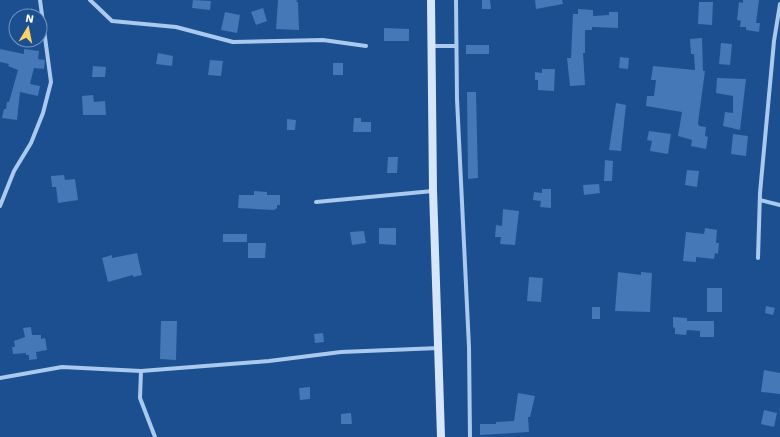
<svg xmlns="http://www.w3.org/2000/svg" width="780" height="437" font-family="'Work Sans',sans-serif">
<rect width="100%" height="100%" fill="#1b4f8f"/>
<g fill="#4478b7">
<polygon points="193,0 211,1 210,10 192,8"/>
<polygon points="278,0 297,0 296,2 298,2 299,30 276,29"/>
<polygon points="482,0 490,0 491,9 482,9"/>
<polygon points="535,0 562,0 563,4 536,9"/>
<polygon points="743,0 759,0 756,23 760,23 759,32 746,30 746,27 740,27 741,21 737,20 739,2 743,3"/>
<polygon points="699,2 713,2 712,25 698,24"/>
<polygon points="263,8 267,21 256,25 251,12"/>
<polygon points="578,9 593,10 593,16 609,15 609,12 618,12 618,28 592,27 592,30 585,30 585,53 583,53 585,85 570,86 567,58 571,58 573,14 578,14"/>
<polygon points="225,12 240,15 237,33 221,30"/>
<polygon points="384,28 409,29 409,41 384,41"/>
<polygon points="702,38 703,71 705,71 698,123 699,126 706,127 705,136 708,137 706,149 691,146 692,140 678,136 682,112 646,106 647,96 654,96 656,80 651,80 653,66 695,70 694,54 691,54 690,39"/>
<polygon points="721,43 732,44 730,65 719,64"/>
<rect x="466" y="45" width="23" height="9"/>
<polygon points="0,49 24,54 24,49 39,51 38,59 45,60 44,69 34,68 30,84 40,86 38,96 20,92 17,120 2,118 4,109 6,109 7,102 9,102 18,70 8,66 9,64 0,62"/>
<polygon points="158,53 173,56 172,66 156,64"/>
<polygon points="620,57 629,58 628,69 619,68"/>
<polygon points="210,60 223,61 221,76 208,75"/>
<rect x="333" y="63" width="10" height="12"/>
<polygon points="93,66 106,67 105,77 92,77"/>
<polygon points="542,69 555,69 554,91 538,90 538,80 535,80 535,72 542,73"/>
<polygon points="717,78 746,79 740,130 723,126 725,112 733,113 733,96 716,93"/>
<polygon points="467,92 476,92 478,178 468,179"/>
<polygon points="93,95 94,102 105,101 106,115 83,115 82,96"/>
<polygon points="616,103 626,105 621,151 609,150"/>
<polygon points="354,118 361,118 361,122 371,122 371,132 353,132"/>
<polygon points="287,119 296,120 295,130 287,130"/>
<polygon points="649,131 671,134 668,154 650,151 652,141 647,140"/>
<polygon points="733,134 748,136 746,156 731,154"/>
<polygon points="388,157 398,157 397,173 387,173"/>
<polygon points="605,160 613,161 612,181 604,181"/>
<polygon points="687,170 699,171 697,187 685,185"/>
<polygon points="64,175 65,180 75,179 78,200 58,203 56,187 52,187 51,176"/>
<polygon points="599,184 600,193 584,195 583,185"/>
<polygon points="542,189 551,189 551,208 540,207 541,201 533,200 534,192 542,193"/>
<polygon points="254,191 267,192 267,195 280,195 280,205 277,205 277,208 274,210 238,208 239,195 254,195"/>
<polygon points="503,209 519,211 515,245 500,244 501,237 495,237 496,225 502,226"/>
<polygon points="379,228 396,228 396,245 379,244"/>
<polygon points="705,228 717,230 716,243 719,243 718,254 715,253 714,259 696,257 696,262 683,261 686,232 704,234"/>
<polygon points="364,231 366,243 352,245 350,232"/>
<rect x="223" y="234" width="24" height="8"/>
<polygon points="248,243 266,243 265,258 248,258"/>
<polygon points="137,253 142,275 133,277 133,275 108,282 102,258 112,255 112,258"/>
<polygon points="618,272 641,275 641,272 652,273 650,312 615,311"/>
<polygon points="529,277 543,278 541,302 527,301"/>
<rect x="707" y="288" width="15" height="24"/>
<polygon points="766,306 775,308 773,315 765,313"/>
<rect x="592" y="307" width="8" height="12"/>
<polygon points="673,317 687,318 687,321 714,321 714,337 700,337 700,331 687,330 686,335 675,334 675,328 673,327"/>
<polygon points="161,321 177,321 176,360 160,359"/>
<polygon points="31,327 32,335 41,335 41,339 45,338 47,350 36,352 37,359 29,360 29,355 26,355 26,353 13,354 12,347 15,347 14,341 25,337 23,328"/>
<polygon points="323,333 324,342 315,343 314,334"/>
<polygon points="764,370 780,373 780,394 761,392"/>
<polygon points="310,387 310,399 300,400 299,388"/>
<polygon points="518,393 535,396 530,417 528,417 529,432 480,435 480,424 496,424 496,422 514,421"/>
<polygon points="764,410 777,413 774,427 761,424"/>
<polygon points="351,413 352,424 341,424 341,414"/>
</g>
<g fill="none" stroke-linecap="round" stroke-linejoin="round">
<g stroke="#a9c9ee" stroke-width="4">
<polyline points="90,0 112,21 176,27 233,42 323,40 366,46"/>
<polyline points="456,0 457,99 469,347 470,437"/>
<polyline points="432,46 456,46"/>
<polyline points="760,200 780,205"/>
<polyline points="316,202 433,191"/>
<polyline points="0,206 14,171 31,143 43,113 51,82 40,0"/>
<polyline points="758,258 760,193 774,41 780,4"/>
<polyline points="141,371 140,398 155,437"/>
<polyline points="0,378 62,367 141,371 269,361 341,352 439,348"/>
</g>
<polyline stroke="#d6e6fa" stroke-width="8" points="431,0 433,190 441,437"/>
</g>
<g transform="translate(28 28) rotate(10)"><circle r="19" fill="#1b4f8f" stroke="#7695bc"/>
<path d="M0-3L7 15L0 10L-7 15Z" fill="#ffd166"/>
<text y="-6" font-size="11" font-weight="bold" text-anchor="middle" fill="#ffffff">N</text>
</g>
</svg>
